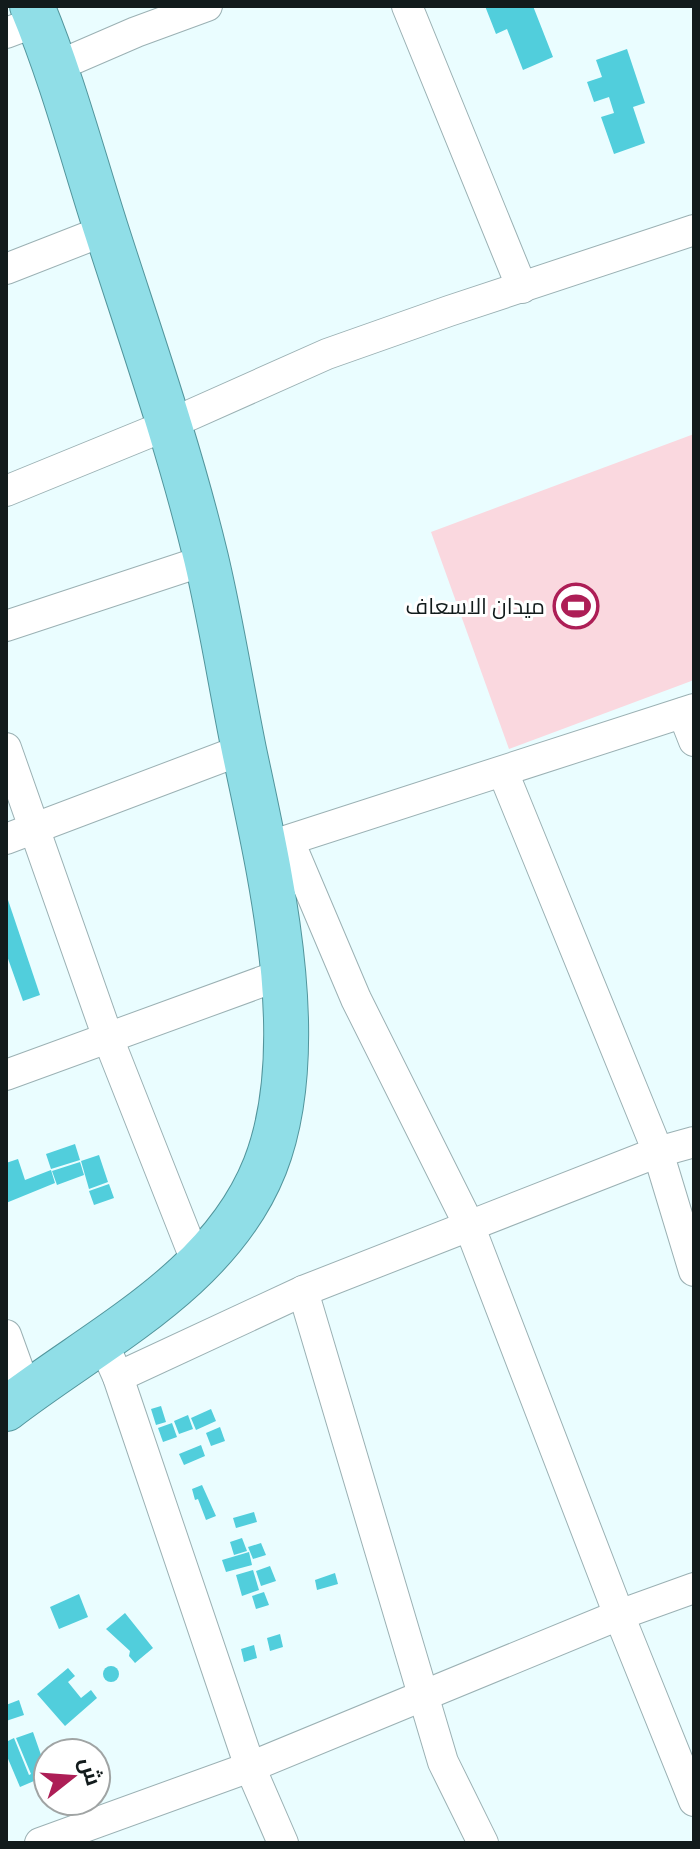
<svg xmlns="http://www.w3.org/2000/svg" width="700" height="1849" font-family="'Roboto Condensed',Cairo,sans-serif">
<rect width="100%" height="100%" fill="#eafdff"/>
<polygon fill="#fad8df" points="694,434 694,680 509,749 431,532"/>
<g fill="#51cedc">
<polygon points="485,6 533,6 553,57 523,70 507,29 496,34"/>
<polygon points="627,49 645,103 633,107 645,143 614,154 601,117 614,113 609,97 594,102 587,82 602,77 596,60"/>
<polygon points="7,897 40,995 23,1001 6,953"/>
<polygon points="75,1144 80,1160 51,1169 46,1154"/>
<polygon points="99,1155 108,1182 89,1189 81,1161"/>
<polygon points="18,1159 25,1180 51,1170 55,1183 6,1203 6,1163"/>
<polygon points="80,1162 84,1175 57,1185 52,1171"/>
<polygon points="109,1184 114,1198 94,1205 89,1191"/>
<polygon points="161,1406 166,1422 156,1425 151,1409"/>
<polygon points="211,1409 216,1421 196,1430 191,1418"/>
<polygon points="188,1415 193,1429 179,1434 174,1421"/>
<polygon points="172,1423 177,1437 163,1442 158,1428"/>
<polygon points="220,1427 225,1441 211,1446 206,1433"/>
<polygon points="201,1445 205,1456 184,1465 179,1454"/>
<polygon points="202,1485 216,1516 206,1520 198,1499 195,1500 192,1489"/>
<polygon points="254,1512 257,1522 236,1528 233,1518"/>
<polygon points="242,1538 247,1551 234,1555 230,1542"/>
<polygon points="261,1543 266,1555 253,1559 248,1547"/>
<polygon points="249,1552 252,1565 226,1572 222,1560"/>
<polygon points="270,1566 276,1581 261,1586 256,1571"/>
<polygon points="253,1570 259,1590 242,1596 236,1575"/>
<polygon points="335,1573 338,1584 317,1590 315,1580"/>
<polygon points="264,1592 269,1605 256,1609 252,1596"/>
<polygon points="79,1594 88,1617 59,1629 50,1607"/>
<polygon points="125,1613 153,1648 135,1663 129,1656 130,1651 106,1629"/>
<polygon points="280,1634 283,1647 270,1651 267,1638"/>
<polygon points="254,1645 257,1658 244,1662 241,1649"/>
<circle cx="111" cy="1674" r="8"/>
<polygon points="68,1668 75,1676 68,1682 81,1698 91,1690 97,1698 65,1726 37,1694"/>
<polygon points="19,1700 24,1715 6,1721 6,1705"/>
<polygon points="33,1732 48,1775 20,1787 6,1754 6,1742 14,1738 29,1775 31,1774 16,1738"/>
</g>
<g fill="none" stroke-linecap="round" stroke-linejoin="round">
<g stroke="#9bb1b4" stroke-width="32">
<g id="minor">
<polyline points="407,6 522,288"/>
<polyline points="6,33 38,21"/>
<polyline points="55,67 136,32 207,6"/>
<polyline points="6,269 106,230"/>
<polyline points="6,491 170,424 327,354 449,311 694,230"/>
<polyline points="6,626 206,560"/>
<polyline points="683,713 694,741"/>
<polyline points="6,748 108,1038 198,1266"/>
<polyline points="503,772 658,1152 694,1271"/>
<polyline points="6,839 244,749"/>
<polyline points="289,841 356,999 469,1225 619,1615 694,1801"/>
<polyline points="270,846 694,709"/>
<polyline points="6,1075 283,974"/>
<polyline points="303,1291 443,1762 483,1843"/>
<polyline points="6,1335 27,1393"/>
<polyline points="110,1359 118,1377 250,1767 283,1843"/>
<polyline points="118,1377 303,1291 658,1152 694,1142"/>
<polyline points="40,1843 250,1767 619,1615 694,1588"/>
</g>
</g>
<g stroke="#52959c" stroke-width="46">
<path id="trunk" d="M6,1409c92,-71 214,-129 259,-243 47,-120 5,-293 -21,-416 -13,-64 -23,-129 -38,-192 -27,-112 -65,-220 -100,-329 -24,-75 -44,-151 -74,-223"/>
</g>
<use href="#minor" stroke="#fff" stroke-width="30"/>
<use href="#trunk" stroke="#90dee7" stroke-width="44"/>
</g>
<defs>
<g id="stadium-ring" transform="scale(2.3)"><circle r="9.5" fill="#fff" stroke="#ad1e56" stroke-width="1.5"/><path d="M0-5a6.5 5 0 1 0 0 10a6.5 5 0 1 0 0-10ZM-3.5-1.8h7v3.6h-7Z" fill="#ad1e56"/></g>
</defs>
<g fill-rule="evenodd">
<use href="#stadium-ring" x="576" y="606"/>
</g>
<g text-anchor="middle" stroke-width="6" stroke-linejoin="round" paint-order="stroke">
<g font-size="22" fill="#121b1c" stroke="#fff" text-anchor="end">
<text x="545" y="614">ميدان الاسعاف</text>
</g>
</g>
<rect width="700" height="1849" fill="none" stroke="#121b1c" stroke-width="16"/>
<g transform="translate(72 1777) rotate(73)"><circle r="38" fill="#ffffff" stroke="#a0a4a4" stroke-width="2"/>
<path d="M0-6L14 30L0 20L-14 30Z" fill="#ad1e56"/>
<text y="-12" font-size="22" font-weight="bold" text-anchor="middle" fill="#121b1c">ش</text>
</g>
</svg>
